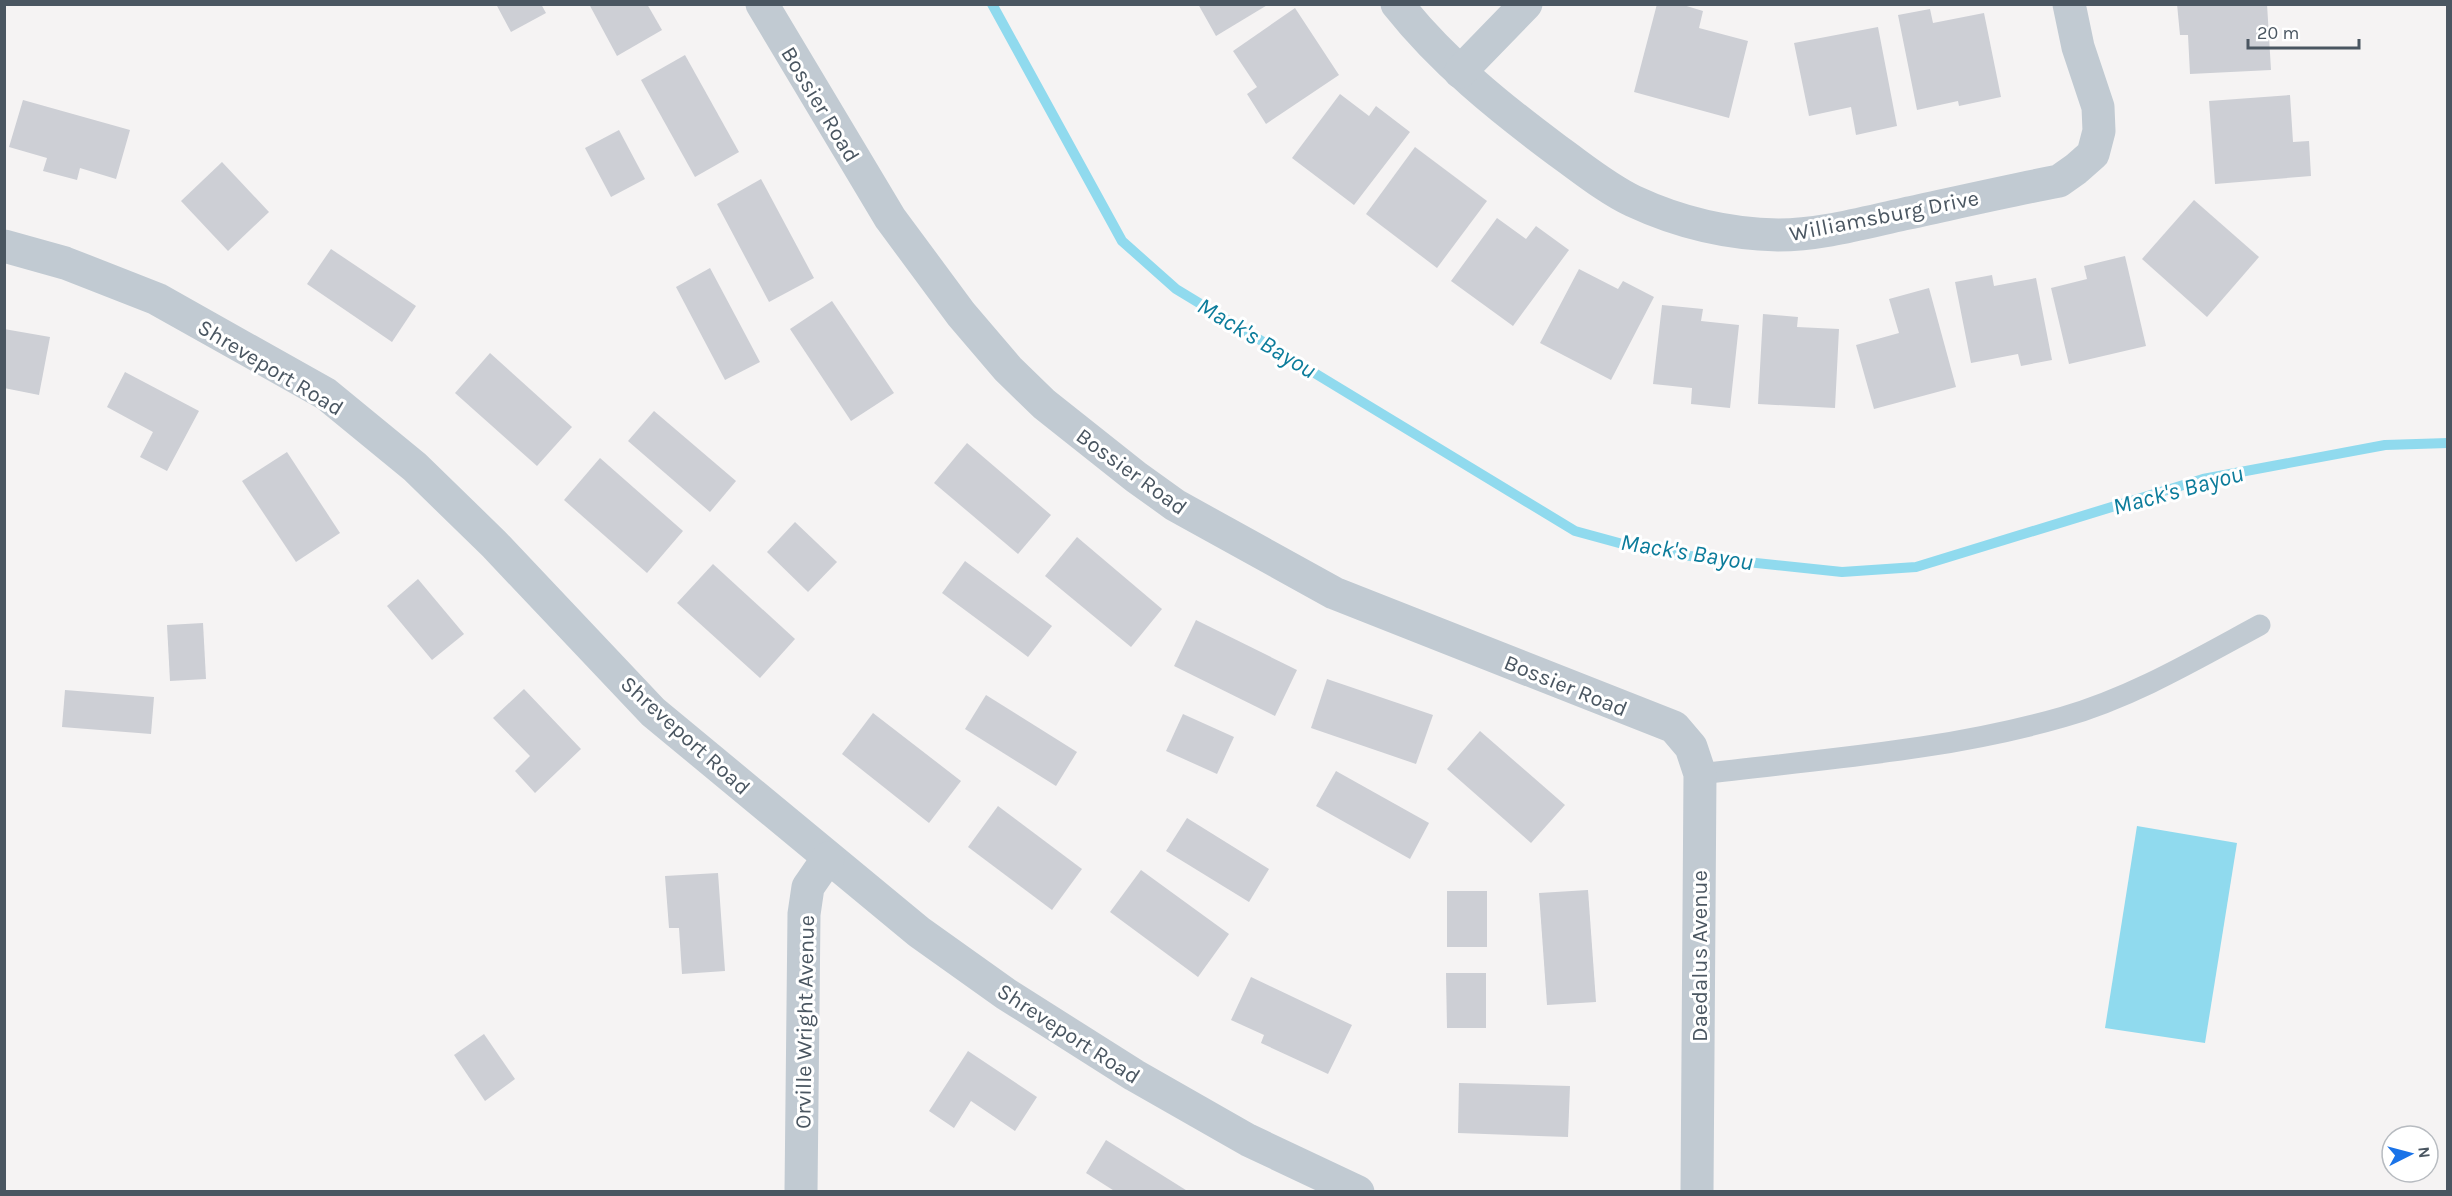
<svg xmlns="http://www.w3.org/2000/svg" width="2452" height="1196" font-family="Karla,sans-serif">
<rect width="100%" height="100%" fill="#f5f3f3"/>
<polygon fill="#90daee" points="2137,826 2237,843 2205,1043 2105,1028"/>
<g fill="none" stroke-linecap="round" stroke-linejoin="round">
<polyline stroke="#90daee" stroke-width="10" points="992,4 1122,241 1176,289 1575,531 1652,552 1842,572 1916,567 2203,479 2385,445 2448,443"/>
</g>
<g fill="#cdcfd5">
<polygon points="496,4 541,4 546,13 511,32"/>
<polygon points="589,4 647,4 662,30 617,56"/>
<polygon points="1198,4 1269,4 1216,36"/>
<polygon points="1657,4 1680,4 1703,11 1699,28 1748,41 1729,118 1634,92"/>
<polygon points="2177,4 2267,4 2271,70 2190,74 2188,35 2180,35"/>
<polygon points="1295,8 1339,75 1266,124 1247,94 1257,87 1233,51"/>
<polygon points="1930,9 1933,23 1984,13 2001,97 1959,106 1958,101 1917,110 1898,15"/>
<polygon points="1878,27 1897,126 1856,135 1851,107 1809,116 1794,43"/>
<polygon points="685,55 739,152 695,177 641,80"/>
<polygon points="1340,94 1369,116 1376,106 1410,132 1354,205 1292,158"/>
<polygon points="2290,95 2293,142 2309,141 2311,176 2215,184 2209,101"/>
<polygon points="23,100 130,130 116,179 80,168 77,180 43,171 47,158 9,147"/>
<polygon points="619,130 645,179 611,197 585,148"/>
<polygon points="1415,147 1487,201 1437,268 1366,214"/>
<polygon points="222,162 269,212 228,251 181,201"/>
<polygon points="761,179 814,278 769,302 717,204"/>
<polygon points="2194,200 2259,257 2207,317 2142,259"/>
<polygon points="1497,218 1526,239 1536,226 1569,250 1513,326 1451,281"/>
<polygon points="331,249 416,306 392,342 307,284"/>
<polygon points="2125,256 2146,346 2069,364 2051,288 2087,279 2084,266"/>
<polygon points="710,268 760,362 725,380 676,287"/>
<polygon points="1579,269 1618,289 1623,281 1654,297 1611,380 1540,343"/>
<polygon points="1992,275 1994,286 2036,278 2052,360 2021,366 2018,354 1971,363 1955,282"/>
<polygon points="1929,288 1956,387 1874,409 1856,345 1899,333 1889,299"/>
<polygon points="832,301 894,393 851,421 790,329"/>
<polygon points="1662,305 1703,309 1701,321 1739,325 1730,408 1691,404 1692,388 1653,384"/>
<polygon points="1763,314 1798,317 1797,327 1839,329 1835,408 1758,404"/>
<polygon points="4,329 50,337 39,395 4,388"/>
<polygon points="490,353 572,427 537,466 455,393"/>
<polygon points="125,372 199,411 167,471 140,457 153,432 107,407"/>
<polygon points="654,411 736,481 710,512 628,441"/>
<polygon points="967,443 1051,515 1018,554 934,483"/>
<polygon points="287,452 340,533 296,562 242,481"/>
<polygon points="600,458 683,531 647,573 564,500"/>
<polygon points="795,522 837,562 808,592 767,552"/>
<polygon points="1077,537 1162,609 1131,647 1045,576"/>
<polygon points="965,561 1052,626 1028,657 942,593"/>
<polygon points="713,564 795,639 760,678 677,603"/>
<polygon points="418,579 464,634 432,660 387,606"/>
<polygon points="1196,620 1297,670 1275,716 1174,666"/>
<polygon points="203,623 206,679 170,681 167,625"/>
<polygon points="1327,679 1433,715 1416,764 1311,728"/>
<polygon points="524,689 581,749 535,793 515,771 530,756 493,718"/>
<polygon points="65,690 154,697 151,734 62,727"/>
<polygon points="986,695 1077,752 1056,786 965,729"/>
<polygon points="873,713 961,781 929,823 842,754"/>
<polygon points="1183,714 1234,737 1217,774 1166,751"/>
<polygon points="1480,731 1565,805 1531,843 1447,769"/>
<polygon points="1336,771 1429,823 1410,859 1316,806"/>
<polygon points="998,806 1082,869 1052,910 968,847"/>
<polygon points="1187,818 1269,869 1249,902 1166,851"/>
<polygon points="1141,870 1229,934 1198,977 1110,912"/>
<polygon points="718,873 725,971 682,974 679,928 669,928 665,876"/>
<polygon points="1588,890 1596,1002 1547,1005 1539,893"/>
<rect x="1447" y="891" width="40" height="56"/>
<polygon points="1446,973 1486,973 1486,1028 1447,1028"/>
<polygon points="1251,977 1352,1025 1328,1074 1261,1043 1264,1035 1231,1020"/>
<polygon points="484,1034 515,1079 485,1101 454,1055"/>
<polygon points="968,1051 1037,1097 1015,1131 971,1101 954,1128 929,1111"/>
<polygon points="1459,1083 1570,1086 1568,1137 1458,1133"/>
<polygon points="1106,1140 1189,1192 1116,1192 1086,1173"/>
</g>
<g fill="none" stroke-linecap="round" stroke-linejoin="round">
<path stroke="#c1cad2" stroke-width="21" d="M1700,774c121,-15 245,-23 363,-57 70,-20 134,-58 197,-92"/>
<g stroke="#c1cad2" stroke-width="33">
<polyline points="762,4 890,218 961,314 1008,369 1044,404 1136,477 1175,505 1334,593 1674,727 1691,747 1700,774 1697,1192"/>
<path d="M1397,4c46,58 102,103 161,147 24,17 48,37 75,50 45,21 96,33 145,34 42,0 85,-12 126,-21 51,-11 103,-23 155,-33l17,-12 17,-15 6,-23 -1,-24 -20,-60 -9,-43"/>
<polyline points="1460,72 1526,4"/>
<polyline points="4,246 65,263 157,299 326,394 415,467 494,544 653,712 919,932 1006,994 1134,1075 1248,1140 1358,1192"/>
<polyline points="801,1192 804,914 808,887 828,858"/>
</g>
</g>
<g text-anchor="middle" stroke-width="6" stroke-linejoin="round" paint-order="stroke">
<g font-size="22" fill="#4a5661" stroke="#fff">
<text transform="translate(821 104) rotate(59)" y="8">Bossier Road</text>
<text transform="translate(1884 215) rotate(-11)" y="8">Williamsburg Drive</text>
<text transform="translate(271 367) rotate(31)" y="8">Shreveport Road</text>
<text transform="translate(1132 471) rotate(36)" y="8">Bossier Road</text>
<text transform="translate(1566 685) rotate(22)" y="8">Bossier Road</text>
<text transform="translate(686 735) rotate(42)" y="8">Shreveport Road</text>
<text transform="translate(1699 956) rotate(-90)" y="8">Daedalus Avenue</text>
<text transform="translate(804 1022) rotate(-89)" y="8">Orville Wright Avenue</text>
<text transform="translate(1069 1033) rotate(33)" y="8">Shreveport Road</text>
</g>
<g font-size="24" font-style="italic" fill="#0c7c9b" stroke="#fff">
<text transform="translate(1257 338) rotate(31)" y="8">Mack's Bayou</text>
<text transform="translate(2178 490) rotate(-15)" y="8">Mack's Bayou</text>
<text transform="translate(1687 552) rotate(9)" y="8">Mack's Bayou</text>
</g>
</g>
<rect width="2452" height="1196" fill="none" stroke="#4a5661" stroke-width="12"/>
<g transform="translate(2410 1154) rotate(84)"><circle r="28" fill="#ffffff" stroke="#b7bbc0" stroke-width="1.5"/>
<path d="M0-4.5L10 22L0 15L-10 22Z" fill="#1a73e8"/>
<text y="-9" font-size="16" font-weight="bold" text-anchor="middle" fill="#4a5661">N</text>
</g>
<path d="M2248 39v9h111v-9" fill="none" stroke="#4a5661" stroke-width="3"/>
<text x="2257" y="39" font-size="18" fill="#4a5661" stroke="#ffffff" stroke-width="4.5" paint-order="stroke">20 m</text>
</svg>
